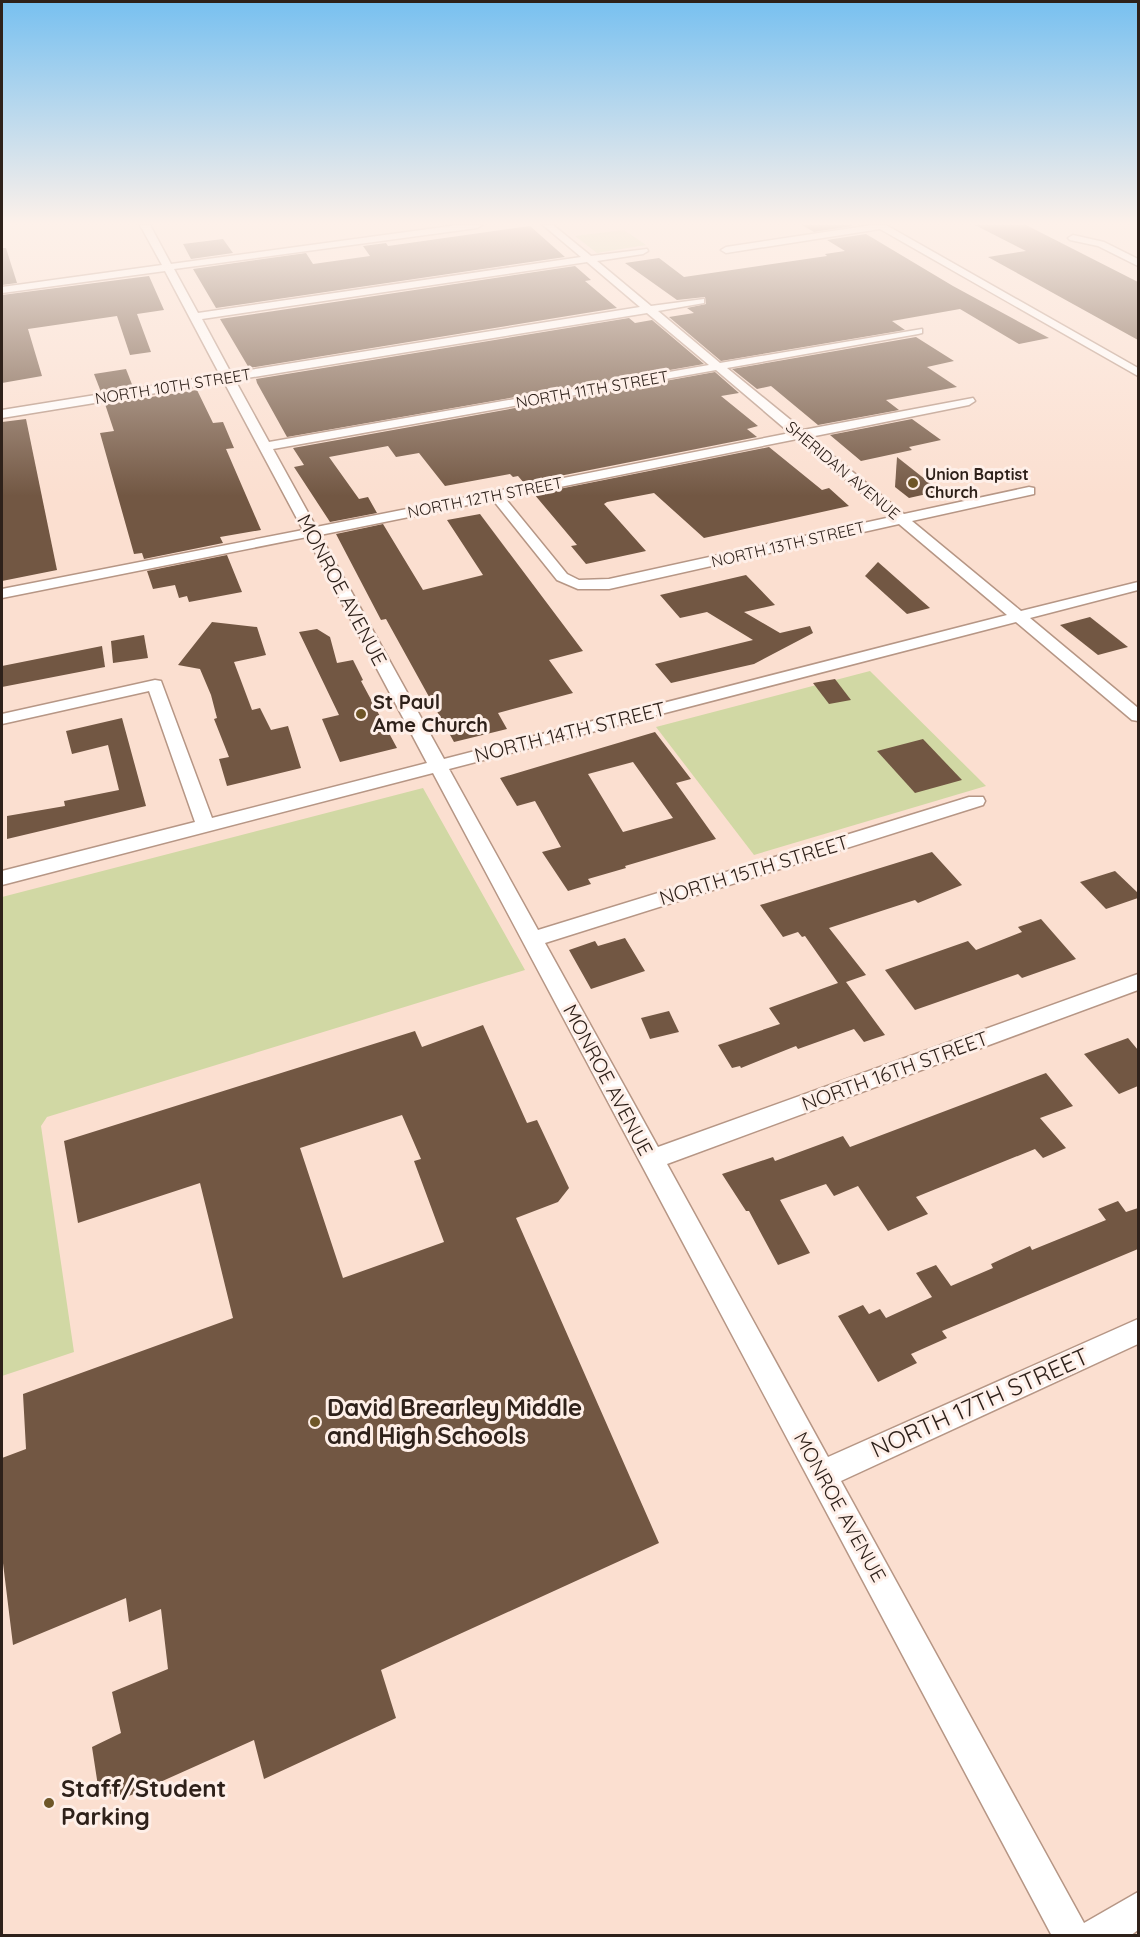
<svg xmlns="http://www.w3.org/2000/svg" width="1140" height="1937" font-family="Quicksand,sans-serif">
<rect width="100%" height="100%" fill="#fbdfd0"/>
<g fill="#d1d8a4">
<polygon points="624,230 646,245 597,253 575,236"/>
<polygon points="870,671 986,786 754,855 656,727"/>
<polygon points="423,788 525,970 47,1117 41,1126 74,1352 2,1376 2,897"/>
</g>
<g fill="#725743" fill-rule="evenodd">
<polygon points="802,225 851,225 852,226 814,232"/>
<polygon points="975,225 1026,225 1138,282 1138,340 988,257 1026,251"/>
<polygon points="530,226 565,257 216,308 193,269 306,253 313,264 370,256 363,246 386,243 388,246"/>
<polygon points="866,234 953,286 1049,338 1019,344 960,309 892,321 905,330 721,361 669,317 694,313 687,308 706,304 705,297 677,300 625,263 659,258 684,277 827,256 825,254 845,251 827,240"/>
<polygon points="223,239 233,253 191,259 183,244"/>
<polygon points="2,248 6,248 17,283 2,285"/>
<polygon points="575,266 591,280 585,281 617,308 249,368 220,319"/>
<polygon points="149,276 164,310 137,314 151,352 130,355 117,316 28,329 42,376 2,383 2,295"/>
<polygon points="629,318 635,323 652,320 704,364 287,437 257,383 256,379"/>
<polygon points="916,337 954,361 927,367 957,387 886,400 899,410 818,425 771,386 757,389 732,369"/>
<polygon points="126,369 133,387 101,392 94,374"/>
<polygon points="715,372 739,393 721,396 758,426 747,429 757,437 524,483 518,476 513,477 510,474 445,486 419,453 396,457 388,446 329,457 359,499 368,497 377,513 330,522 294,467 304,465 293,448"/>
<polygon points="197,390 213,423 223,422 234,448 226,449 261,530 220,537 223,543 144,559 142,553 134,554 100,433 114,431 105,404"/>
<polygon points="26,419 57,570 2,581 2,422"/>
<polygon points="912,419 941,440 909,447 912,450 861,461 830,435"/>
<polygon points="769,447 822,490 829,488 849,506 704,538 654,493 607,502 604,504 646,551 586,564 571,546 577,545 534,494"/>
<polygon points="897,457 940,491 909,498 895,487"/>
<polygon points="480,514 583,651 549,660 573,693 498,713 507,729 454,742 386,619 381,620 336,534 383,524 423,590 483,575 447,520"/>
<polygon points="227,555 242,592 189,602 187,596 179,598 175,585 153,589 147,571"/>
<polygon points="878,562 930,608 907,614 865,576"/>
<polygon points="746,575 775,605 744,612 780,633 810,626 813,633 754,664 671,683 655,664 753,640 707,612 680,618 660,595"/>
<polygon points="1090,617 1128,647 1098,655 1060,625"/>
<polygon points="212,622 257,627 266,655 234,662 252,710 260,708 271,730 288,726 301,768 227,786 219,759 229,757 214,719 217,718 211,695 200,669 178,665"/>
<polygon points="317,629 330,637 337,663 353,660 363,680 361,681 397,748 340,762 322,719 339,715 299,632"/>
<polygon points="144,635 148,658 113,663 111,641"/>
<polygon points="102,646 105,667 2,687 2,666"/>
<polygon points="835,679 851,700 829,704 813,683"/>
<polygon points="122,718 146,806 7,839 7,816 65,806 64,801 119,790 108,745 72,754 66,731"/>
<path d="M655,732l36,47 -15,4 40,56 -91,27 1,2 -38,11 3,5 -23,7 -26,-39 19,-5 -26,-46 -18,5 -17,-28zM633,762l40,56 -50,14 -35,-58z"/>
<polygon points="923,739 962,780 915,793 877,751"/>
<polygon points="932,852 962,885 918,903 915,900 829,928 866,975 846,982 885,1035 864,1042 854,1029 798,1049 796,1046 741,1068 740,1066 732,1068 718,1045 780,1024 769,1008 838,983 805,936 802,937 798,932 783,937 760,905"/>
<polygon points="1115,871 1138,893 1138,898 1106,909 1080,882"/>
<polygon points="1041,919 1076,959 1022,978 1018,974 915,1010 885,970 968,941 976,950 1022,932 1018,927"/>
<polygon points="625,938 645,971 591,989 569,950 595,941 598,946"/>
<polygon points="669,1011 679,1032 650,1039 641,1018"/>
<path d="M483,1025l44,98 10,-3 32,68 -11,14 -42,16 143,325 -278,127 15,48 -132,61 -10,-39 -125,56 -19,-2 -12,-8 -6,-39 29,-14 -9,-41 56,-23 -7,-60 -32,13 -3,-24 -113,47 -11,-90v-97l24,-9 -3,-55 210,-76 -33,-135 -122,40 -14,-82 351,-110 7,16zM402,1115l19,44 -7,2 30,81 -101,36 -43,-130z"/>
<polygon points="1128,1038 1138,1050 1138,1086 1119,1094 1084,1054"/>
<polygon points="1046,1073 1073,1106 1040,1118 1066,1148 1043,1158 1035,1149 916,1197 928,1214 888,1231 858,1186 834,1196 826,1184 780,1200 810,1253 778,1265 749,1211 746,1211 722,1174 773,1157 775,1161 843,1136 850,1147"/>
<polygon points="1118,1201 1126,1212 1138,1208 1138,1249 942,1331 947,1338 911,1354 917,1363 878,1382 838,1316 863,1305 869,1314 880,1309 886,1318 932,1297 916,1273 936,1265 951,1286 993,1268 991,1264 1030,1246 1032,1250 1106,1220 1098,1209"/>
</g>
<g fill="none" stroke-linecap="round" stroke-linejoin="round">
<g stroke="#b69685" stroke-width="3">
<g id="street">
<path d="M140,225h10l21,39 287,-39h24l-5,3 -303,41 24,44 383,-56 -38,-32h10l38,31 56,-7 1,2 -5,3 -46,7 54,45 53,-7v4l-46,8 62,52 202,-34v4l-4,1 -191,34 76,62 170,-32 2,3 -6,4 -159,32 94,77 125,-27 5,1v6l-122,27 109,90 117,-29v8l-108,28 108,90v13l-6,-1 -116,-98 -567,147 89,161 431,-133h14l2,4 -2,4 -438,138 113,204 480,-173v16l-471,174 161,293 310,-138v25l-297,137 243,442 54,-31v38l-8,6h-78l-619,-1163 -431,112v-14l193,-49 -46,-131 -147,33v-10l153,-34 6,1 51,137 215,-55 -120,-226 -305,61v-9l301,-59 -79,-148 -222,36v-8l218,-35 -55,-104 -163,22v-6l160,-22zM587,262l53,45 -409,66 -29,-54zM647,313l62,52 -440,77 -34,-62zM716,370l74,63 -474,94 -43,-78zM797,439l94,78 -282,62 -30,1 -12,-6 -62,-76zM493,500l64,80 21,9h31l290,-65 108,91 -563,144 -124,-224z"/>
<polygon points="872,225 886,225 1138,368 1138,376 880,229 726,253 721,250 726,247"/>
<polygon points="1073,235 1104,242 1138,259 1138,266 1098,246 1070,240 1068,238"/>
</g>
</g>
<use href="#street" fill="#fff" fill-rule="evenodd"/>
</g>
<linearGradient id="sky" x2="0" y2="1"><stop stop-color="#77c0f0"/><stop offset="0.45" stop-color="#fdf1ea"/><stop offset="1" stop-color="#fdf1ea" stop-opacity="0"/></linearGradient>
<rect width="1140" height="496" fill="url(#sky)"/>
<g fill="#6e5627" stroke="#feefe8" stroke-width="2">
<circle cx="913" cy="483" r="6"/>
<circle cx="361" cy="714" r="6"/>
<circle cx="315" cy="1422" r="6"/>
<circle cx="49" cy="1803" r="6"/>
</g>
<g text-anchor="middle" stroke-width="6" stroke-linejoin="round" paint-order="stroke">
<g font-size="16" fill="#2e211a" stroke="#feefe8">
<text transform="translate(173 386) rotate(-9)" y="6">NORTH 10TH STREET</text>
<text transform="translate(592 389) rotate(-10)" y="6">NORTH 11TH STREET</text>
<text transform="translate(843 470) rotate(40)" y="6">SHERIDAN AVENUE</text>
<text transform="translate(485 497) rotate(-11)" y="6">NORTH 12TH STREET</text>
<text transform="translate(788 544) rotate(-13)" y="6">NORTH 13TH STREET</text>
</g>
<g font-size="16" font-weight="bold" fill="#2e211a" stroke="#feefe8" text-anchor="start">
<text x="925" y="480">Union Baptist<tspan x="925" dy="18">Church</tspan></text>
</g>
<g font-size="20" fill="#2e211a" stroke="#feefe8">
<text transform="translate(342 590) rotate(62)" y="7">MONROE AVENUE</text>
<text transform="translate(570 732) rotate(-14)" y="7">NORTH 14TH STREET</text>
<text transform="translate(754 870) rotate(-17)" y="7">NORTH 15TH STREET</text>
<text transform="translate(895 1071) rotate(-20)" y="7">NORTH 16TH STREET</text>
<text transform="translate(608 1080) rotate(62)" y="7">MONROE AVENUE</text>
<text transform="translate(840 1507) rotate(61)" y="7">MONROE AVENUE</text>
</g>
<g font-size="20" font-weight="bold" fill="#2e211a" stroke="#feefe8" text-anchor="start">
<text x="373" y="709">St Paul<tspan x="373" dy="23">Ame Church</tspan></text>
</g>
<g font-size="24" fill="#2e211a" stroke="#feefe8">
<text transform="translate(980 1403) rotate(-24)" y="8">NORTH 17TH STREET</text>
</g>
<g font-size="24" font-weight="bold" fill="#2e211a" stroke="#feefe8" text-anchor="start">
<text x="327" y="1416">David Brearley Middle<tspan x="327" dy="28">and High Schools</tspan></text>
<text x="61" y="1797">Staff/Student<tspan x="61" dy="28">Parking</tspan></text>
</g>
</g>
<rect width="1140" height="1937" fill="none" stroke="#2e211a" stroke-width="6"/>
</svg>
